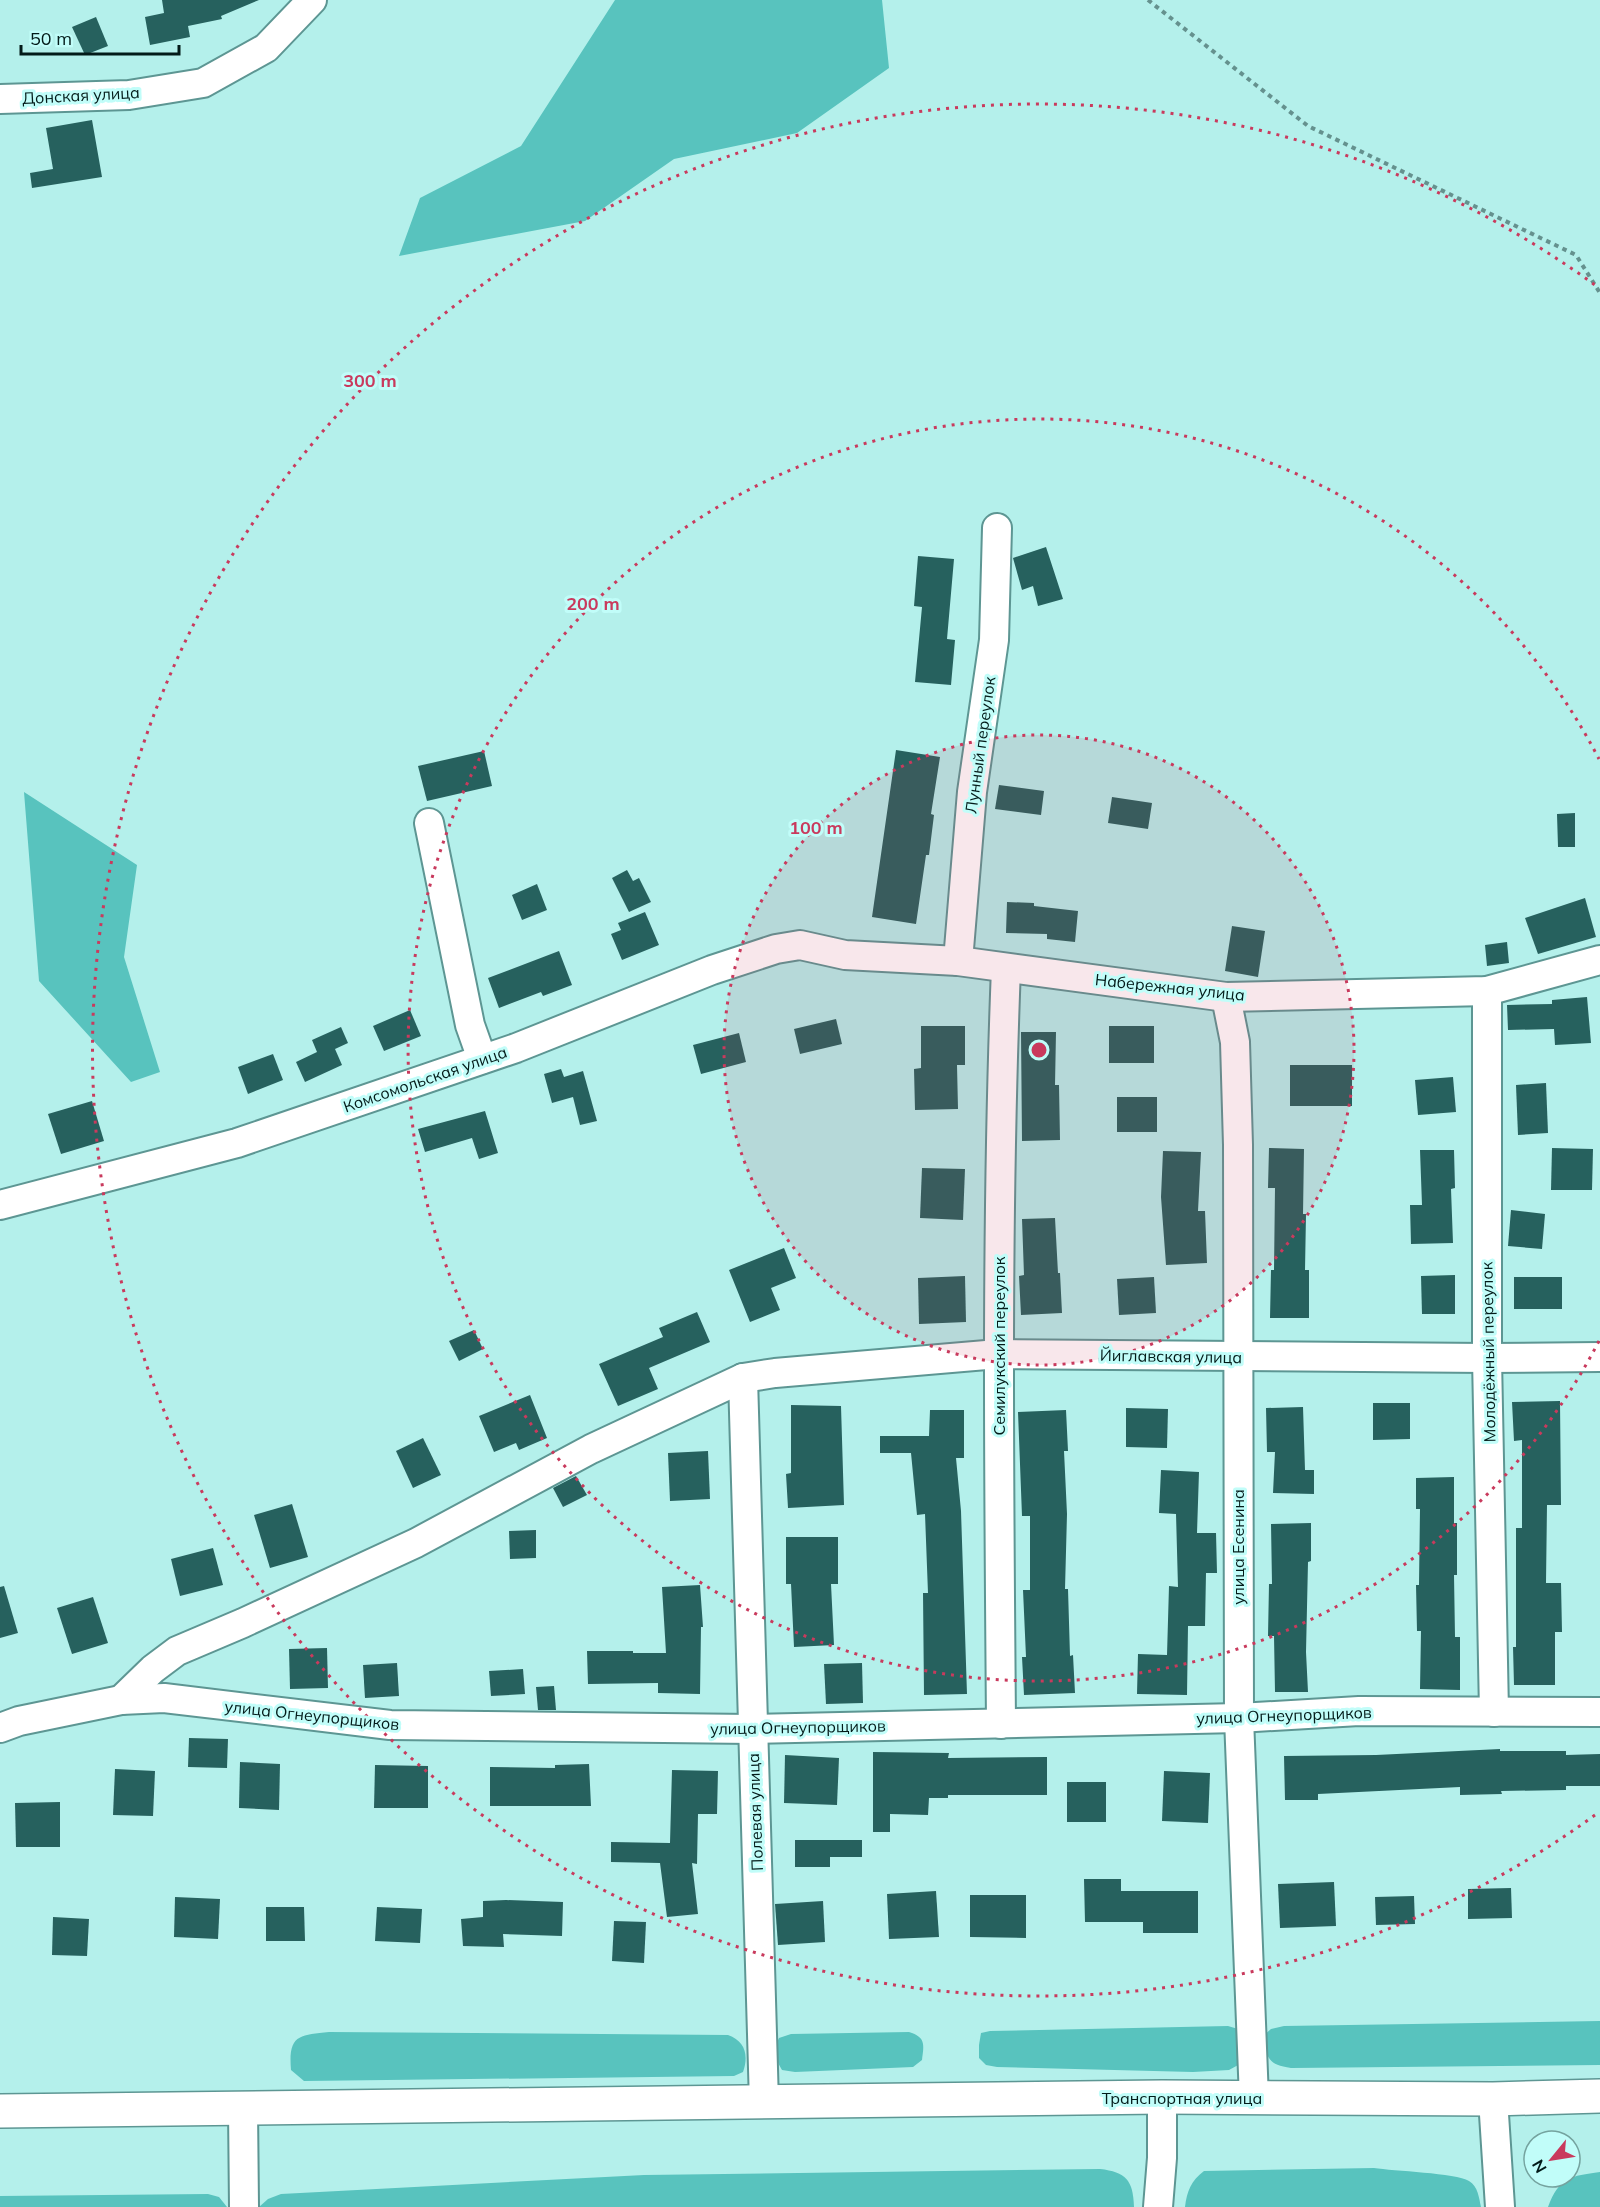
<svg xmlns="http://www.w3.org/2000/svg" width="1600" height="2207" font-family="Mulish,sans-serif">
<rect width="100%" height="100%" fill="#b4f0eb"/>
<g fill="#58c3be">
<polygon points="615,0 882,0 889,68 797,133 674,159 585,221 399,256 420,198 521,146"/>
<polygon points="24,792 137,865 124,957 160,1072 131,1082 39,981"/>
<path d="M1600,2021v44l-309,3c-24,-4 -24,-10 -28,-32l8,-7 13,-3z"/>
<polygon points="1228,2026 1238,2029 1240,2064 1229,2070 1193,2072 997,2067 986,2065 979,2058 979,2045 981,2033 990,2031"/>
<path d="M329,2032l399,3c17,6 21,20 15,37l-9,4 -430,5 -13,-11c-3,-35 8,-35 38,-38z"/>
<path d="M909,2032c17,5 15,13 13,28l-9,7 -118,5 -13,-2c-7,-12 -9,-20 -3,-32l12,-4z"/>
<path d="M1374,2168c19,3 82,5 95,13 9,5 10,17 12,26h-296c2,-16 6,-26 19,-36z"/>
<path d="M1100,2169c26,3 33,11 34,38h-875l9,-8 13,-5 363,-19z"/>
<path d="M1600,2172v35h-52c11,-30 23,-31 52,-35z"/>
<polygon points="208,2194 219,2197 227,2207 0,2207 0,2196"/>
</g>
<g fill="#26615e">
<polygon points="162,0 259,0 221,16 222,19 188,26 190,37 150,45 145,17 164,13"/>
<polygon points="96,17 108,46 85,55 72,27"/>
<polygon points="92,120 102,177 32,188 30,173 53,169 46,128"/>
<polygon points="1046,547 1063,599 1038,606 1033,586 1022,590 1013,558"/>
<polygon points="918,556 954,559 947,639 955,640 951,685 915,682 922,607 914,606"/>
<polygon points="896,750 940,757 931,814 934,815 929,855 926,855 916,924 872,917"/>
<polygon points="484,751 492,786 427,801 418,766"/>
<polygon points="999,785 1044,791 1041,815 995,809"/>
<polygon points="1112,797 1152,803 1148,829 1108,823"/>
<polygon points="1575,813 1575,847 1558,847 1557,814"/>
<polygon points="627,870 633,881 639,878 651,902 629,912 612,878"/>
<polygon points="537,884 547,910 522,920 512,895"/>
<polygon points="1585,898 1596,937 1538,954 1525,918"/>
<polygon points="1007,902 1034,903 1034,906 1078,911 1075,942 1047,939 1047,934 1006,933"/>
<polygon points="645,912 659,945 622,960 611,934 621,930 618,923"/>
<polygon points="1232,926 1265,931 1258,977 1225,971"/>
<polygon points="1507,942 1509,963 1487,966 1485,945"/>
<polygon points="559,951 572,985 543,996 541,992 499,1008 488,978"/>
<polygon points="1587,997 1591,1043 1555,1045 1554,1029 1508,1030 1507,1005 1552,1004 1552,1000"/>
<polygon points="410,1010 421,1036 384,1051 373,1026"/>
<polygon points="836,1019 842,1044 800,1054 794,1029"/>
<polygon points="921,1026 965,1026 965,1065 957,1065 958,1109 915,1110 914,1069 921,1068"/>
<rect x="1109" y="1026" width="45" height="37"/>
<polygon points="341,1027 348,1043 335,1049 342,1065 305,1082 296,1062 317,1052 312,1040"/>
<polygon points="1021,1032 1056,1032 1055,1085 1059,1085 1060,1140 1022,1141"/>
<polygon points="739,1033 746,1062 701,1074 693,1045"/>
<polygon points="273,1054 283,1080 248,1094 238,1067"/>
<rect x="1290" y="1065" width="62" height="41"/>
<polygon points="561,1069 564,1077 583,1071 597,1121 580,1125 573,1097 552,1103 544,1074"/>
<polygon points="1453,1077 1456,1112 1418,1115 1415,1080"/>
<polygon points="1546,1083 1548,1133 1518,1135 1516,1085"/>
<rect x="1117" y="1097" width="40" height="35"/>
<polygon points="92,1101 104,1141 61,1154 48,1114"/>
<polygon points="485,1111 498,1153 479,1159 472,1138 425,1152 418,1129"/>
<polygon points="1269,1148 1304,1149 1303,1214 1306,1214 1305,1270 1309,1270 1309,1318 1270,1318 1271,1270 1274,1270 1275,1188 1268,1188"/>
<polygon points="1552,1148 1593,1149 1592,1190 1551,1190"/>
<polygon points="1420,1150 1454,1150 1455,1188 1451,1189 1453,1243 1411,1244 1410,1205 1422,1205"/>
<polygon points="1163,1151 1201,1152 1198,1211 1205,1211 1207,1263 1166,1265 1161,1197"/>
<polygon points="922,1168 965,1169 963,1220 920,1218"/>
<polygon points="1511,1210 1545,1214 1542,1249 1508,1246"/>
<polygon points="1055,1218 1058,1273 1060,1273 1062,1313 1021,1315 1019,1276 1024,1275 1022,1219"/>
<polygon points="784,1248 796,1278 771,1288 780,1310 750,1322 729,1270"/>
<polygon points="1455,1275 1455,1314 1422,1314 1421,1276"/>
<polygon points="965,1276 966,1322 919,1324 918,1278"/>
<polygon points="1154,1277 1156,1313 1119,1315 1117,1279"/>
<rect x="1514" y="1277" width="48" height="32"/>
<polygon points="697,1312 710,1342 649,1368 658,1389 618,1406 599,1364 663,1337 659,1328"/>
<polygon points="474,1330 483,1349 459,1361 449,1341"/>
<polygon points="530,1395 547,1438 519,1450 516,1443 494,1452 479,1416"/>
<polygon points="1560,1401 1561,1505 1547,1505 1546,1583 1561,1583 1562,1632 1555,1632 1555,1685 1514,1685 1513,1647 1516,1647 1516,1528 1522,1528 1522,1440 1514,1441 1512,1402"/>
<polygon points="1373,1403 1410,1403 1410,1439 1373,1440"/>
<polygon points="791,1405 841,1406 844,1505 788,1508 786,1474 791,1473"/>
<polygon points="1303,1407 1305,1470 1314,1470 1314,1494 1273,1493 1275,1452 1267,1452 1266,1408"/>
<polygon points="1126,1408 1168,1409 1167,1448 1126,1447"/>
<polygon points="930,1410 964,1410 964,1458 956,1458 961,1511 967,1694 924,1695 923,1593 928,1593 925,1514 917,1515 911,1453 880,1453 880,1436 929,1436"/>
<polygon points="1066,1410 1068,1451 1064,1451 1067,1514 1065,1589 1068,1589 1070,1656 1073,1655 1075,1693 1024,1695 1022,1657 1026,1657 1023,1590 1030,1590 1030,1516 1022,1516 1018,1412"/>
<polygon points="423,1438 441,1475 413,1488 396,1451"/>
<polygon points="708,1451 710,1499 670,1501 668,1453"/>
<polygon points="1161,1470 1199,1472 1197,1533 1216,1533 1217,1573 1206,1573 1205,1626 1188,1626 1187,1695 1137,1694 1138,1654 1167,1655 1169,1586 1178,1587 1176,1514 1159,1513"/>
<polygon points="576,1476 587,1495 563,1507 553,1488"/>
<polygon points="1454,1477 1454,1523 1457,1523 1457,1575 1454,1575 1455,1637 1460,1637 1460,1690 1420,1689 1421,1631 1417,1631 1416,1585 1419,1585 1420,1509 1416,1509 1416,1478"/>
<polygon points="292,1504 308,1557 270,1568 254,1515"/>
<polygon points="1311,1523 1311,1561 1308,1562 1306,1652 1308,1692 1275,1692 1274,1636 1268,1636 1269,1584 1272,1584 1271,1524"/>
<polygon points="536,1530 536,1558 510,1559 509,1531"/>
<polygon points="786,1537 838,1537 838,1584 831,1584 834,1645 794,1647 791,1584 786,1584"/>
<polygon points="213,1548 223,1585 180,1596 171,1559"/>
<polygon points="700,1585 703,1627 701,1627 700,1694 658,1693 658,1683 588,1684 587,1651 633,1651 633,1653 666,1653 662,1587"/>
<polygon points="4,1586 18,1633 0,1638 0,1587"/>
<polygon points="93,1597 108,1643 72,1654 57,1608"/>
<polygon points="327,1648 328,1688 290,1689 289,1649"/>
<polygon points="397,1663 399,1696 365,1698 363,1665"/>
<polygon points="862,1663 863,1703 826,1704 824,1664"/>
<polygon points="523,1669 525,1694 491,1696 489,1671"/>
<polygon points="554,1686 556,1710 538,1710 536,1687"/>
<polygon points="189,1738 228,1739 227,1768 188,1767"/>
<polygon points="1500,1749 1500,1751 1566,1751 1566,1755 1600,1754 1600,1786 1566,1786 1566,1790 1501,1791 1502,1794 1460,1795 1460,1787 1318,1794 1318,1800 1285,1800 1284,1756 1376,1755"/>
<polygon points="873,1752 949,1753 948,1758 1047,1757 1047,1795 948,1795 948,1798 929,1798 928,1815 890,1814 890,1832 873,1832"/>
<polygon points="785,1755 839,1758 837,1805 784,1803"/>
<polygon points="240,1762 280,1764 279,1810 239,1808"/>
<polygon points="589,1764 591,1806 490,1806 490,1767 555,1768 555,1765"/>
<polygon points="375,1765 428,1766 428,1808 374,1808"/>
<polygon points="115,1769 155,1771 153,1816 113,1815"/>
<polygon points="672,1770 718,1771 717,1814 698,1814 697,1864 692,1863 698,1914 667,1917 660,1863 611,1862 611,1842 670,1843"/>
<polygon points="1164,1771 1210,1773 1208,1823 1162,1821"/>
<rect x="1067" y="1782" width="39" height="40"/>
<polygon points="60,1802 60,1847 16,1847 15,1803"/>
<polygon points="795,1840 862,1840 862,1857 830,1857 830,1867 795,1867"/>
<polygon points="1084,1879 1121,1879 1121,1891 1198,1891 1198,1933 1143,1933 1143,1922 1085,1922"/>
<polygon points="1334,1882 1336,1926 1280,1928 1278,1884"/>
<polygon points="1511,1888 1512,1918 1468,1919 1468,1889"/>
<polygon points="936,1891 939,1937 889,1939 887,1894"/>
<polygon points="970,1895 1026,1895 1026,1938 970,1937"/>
<polygon points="1414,1896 1415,1924 1376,1925 1375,1897"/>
<polygon points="175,1897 220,1899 218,1939 174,1937"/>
<polygon points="506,1900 563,1902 562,1936 503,1934 504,1947 463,1946 461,1919 483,1917 483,1901"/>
<polygon points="823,1901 825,1942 778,1945 775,1904"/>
<polygon points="266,1907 304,1907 305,1941 266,1941"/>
<polygon points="377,1907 422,1909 420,1943 375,1941"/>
<polygon points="53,1917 89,1919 87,1956 52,1955"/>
<polygon points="614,1921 646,1922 644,1963 612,1961"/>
</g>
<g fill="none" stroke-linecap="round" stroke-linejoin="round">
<g stroke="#5d9693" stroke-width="32">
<g id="minor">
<polyline points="0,99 129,95 203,83 266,48 312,0"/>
<polyline points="429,823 470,1025 482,1059"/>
<polyline points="958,961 972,792 994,640 997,528"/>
<polyline points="1487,991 1487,1358 1494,1712"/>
<polyline points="1226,997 1235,1042 1238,1145 1239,1718 1254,2099"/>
<polyline points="0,1205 237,1143 516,1048 712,970 776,949 800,945 845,955 958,961 1226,997 1487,991 1600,960"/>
<polyline points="743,1378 764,2103"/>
<polyline points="121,1700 153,1669 177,1651 243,1623 416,1543 591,1449 743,1378 775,1373 998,1354 1487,1358 1600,1357"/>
<path d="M1001,1724c-2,-252 -5,-504 5,-756"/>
<polyline points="0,1728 19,1721 121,1700 164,1698 390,1725 752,1729 1239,1718 1359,1711 1600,1712"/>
<polyline points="1493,2099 1500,2207"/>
<polyline points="243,2108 244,2207"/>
<polyline points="1158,2207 1162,2158 1162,2097"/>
</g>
</g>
<g stroke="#5d9693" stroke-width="36">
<polyline id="major" points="0,2111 1162,2097 1493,2099 1600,2096"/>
</g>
<polyline stroke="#65918e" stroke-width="4" stroke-dasharray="4.5 4.5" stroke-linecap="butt" points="1148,0 1308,126 1576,255 1600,293"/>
<use href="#minor" stroke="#fff" stroke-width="28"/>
<use href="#major" stroke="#fff" stroke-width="33"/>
</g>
<circle cx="1039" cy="1050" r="315" fill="#c93a5d" fill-opacity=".12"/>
<g fill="none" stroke="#c93a5d" stroke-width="3" stroke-dasharray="3 6">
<circle cx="1039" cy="1050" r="315"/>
<path d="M1599 1341A631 631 0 1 1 1599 759"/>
<path d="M1595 1815A946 946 0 1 1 1595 285"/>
</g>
<g text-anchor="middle" stroke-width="6" stroke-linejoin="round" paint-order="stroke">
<g font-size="16" fill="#031b19" stroke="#c1fdf9">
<text transform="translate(81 95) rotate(-3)" y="6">Донская улица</text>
<text transform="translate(980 745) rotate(-82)" y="6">Лунный переулок</text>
<text transform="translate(1170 987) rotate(6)" y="6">Набережная улица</text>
<text transform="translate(425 1079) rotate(-19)" y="6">Комсомольская улица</text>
<text transform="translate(999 1346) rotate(-90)" y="6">Семилукский переулок</text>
<text transform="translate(1488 1352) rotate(-91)" y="6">Молодёжный переулок</text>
<text transform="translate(1171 1356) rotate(1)" y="6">Йиглавская улица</text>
<text transform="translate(1238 1547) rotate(-90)" y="6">улица Есенина</text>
<text transform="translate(312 1715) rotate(6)" y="6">улица Огнеупорщиков</text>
<text transform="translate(1284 1715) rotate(-2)" y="6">улица Огнеупорщиков</text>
<text transform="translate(798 1727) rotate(-1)" y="6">улица Огнеупорщиков</text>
<text transform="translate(755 1812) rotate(-92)" y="6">Полевая улица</text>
<text x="1182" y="2104">Транспортная улица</text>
</g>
</g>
<circle cx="1039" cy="1050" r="9" fill="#c93a5d" stroke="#c1fdf9" stroke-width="3"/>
<g font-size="18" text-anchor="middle" font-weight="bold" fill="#c93a5d" stroke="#c1fdf9" stroke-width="6" stroke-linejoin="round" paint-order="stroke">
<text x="370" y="387">300 m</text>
<text x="593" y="610">200 m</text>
<text x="816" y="834">100 m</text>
</g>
<g transform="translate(1552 2159) rotate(240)"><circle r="28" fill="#c1fdf9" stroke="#75a39f" stroke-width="1.5"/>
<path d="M0-4.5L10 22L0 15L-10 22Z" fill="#c93a5d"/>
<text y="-9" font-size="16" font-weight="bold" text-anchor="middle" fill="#031b19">N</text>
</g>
<path d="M21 45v9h158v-9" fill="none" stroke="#031b19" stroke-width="3"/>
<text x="30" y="45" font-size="18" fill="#031b19" stroke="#c1fdf9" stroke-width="4.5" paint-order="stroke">50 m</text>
</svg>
